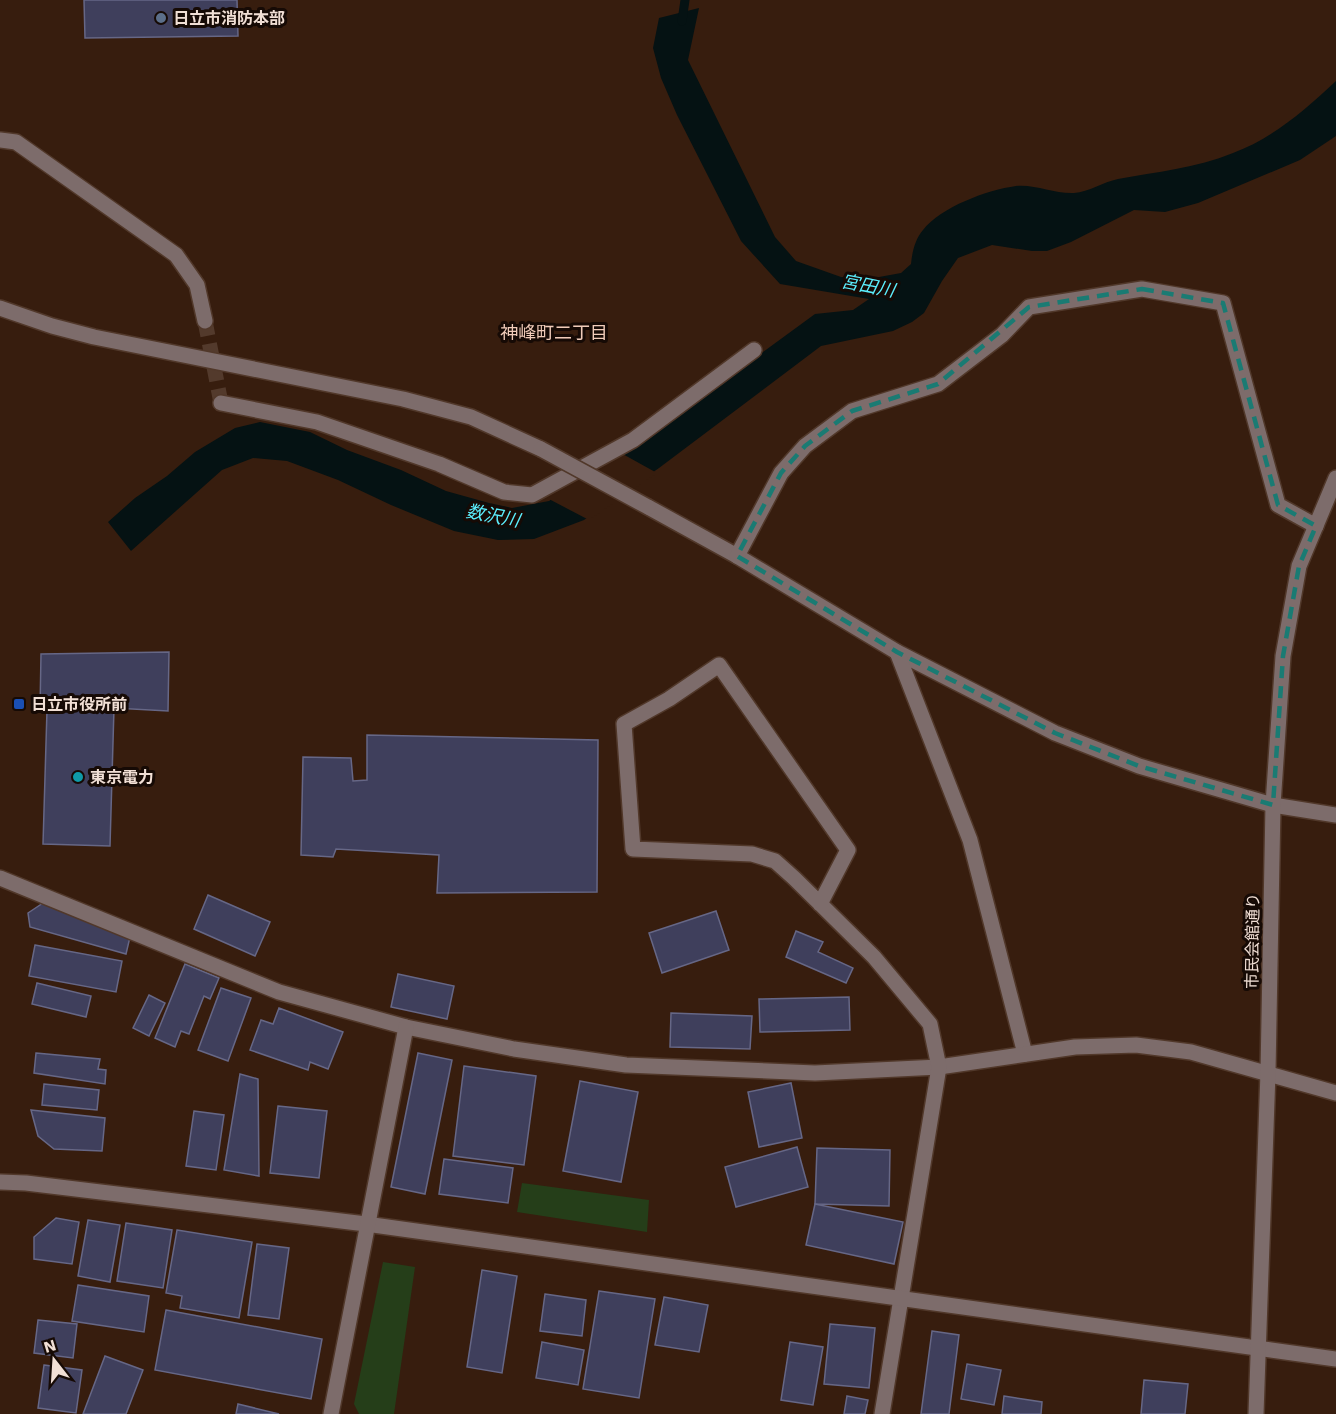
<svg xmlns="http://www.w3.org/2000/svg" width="1336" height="1414" font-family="'Work Sans','Noto Sans JP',sans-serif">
<rect width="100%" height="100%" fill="#371d0e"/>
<g fill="#253e19">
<polygon points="522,1183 649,1200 647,1232 517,1212"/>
<polygon points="383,1262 415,1267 394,1414 359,1414 354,1404"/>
</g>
<path fill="#051213" d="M699,8l-11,52 87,177 21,24 45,16 27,2 33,-6 10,-9c1,-11 4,-25 12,-34 18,-23 64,-40 93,-44 19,-2 39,8 58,7 15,-1 29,-11 44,-14 38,-7 78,-11 115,-26 40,-15 72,-43 103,-72v55l-36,24 -102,43 -33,9 -31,-2 -63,32 -24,9h-15l-40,-6 -34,13 -16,23 -18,32 -12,9 -19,9 -72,15 -162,122 -75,52 -50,19 -36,1 -44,-9 -63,-26 -53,-25 -51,-19 -34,-3 -31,12 -91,81 -23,-29 27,-24 32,-22 28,-24 40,-24 25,-6 50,10 37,18 54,20 45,21 43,12 23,5 37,-7 89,-58 177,-129 38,-4 16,-11 -89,-15 -39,-43 -64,-126 -16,-37 -8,-30 6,-30z"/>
<polygon fill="#371d0e" points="619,452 657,473 589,520 547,498"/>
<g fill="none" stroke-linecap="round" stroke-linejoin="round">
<polyline stroke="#051213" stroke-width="9" points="682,21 685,0"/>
</g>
<g fill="#3f3f5c" stroke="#666786" stroke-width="1.5">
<polygon points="84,0 237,0 238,36 85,38"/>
<polygon points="169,652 168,711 114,708 110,846 43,844 47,710 40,710 41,654"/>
<polygon points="367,735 598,740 597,892 437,893 439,855 336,849 333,857 301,855 303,757 351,758 353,781 367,780"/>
<polygon points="208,895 270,922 255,956 194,929"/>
<polygon points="43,903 130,937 126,954 30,927 28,913"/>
<polygon points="716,911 729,950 662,973 649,933"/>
<polygon points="796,931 823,942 818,952 853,968 846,983 786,957"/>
<polygon points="35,945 122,961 116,992 29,976"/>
<polygon points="185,964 219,978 210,999 204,996 189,1034 181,1031 175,1047 155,1038"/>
<polygon points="398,974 454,986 447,1019 391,1007"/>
<polygon points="37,983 91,996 86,1017 32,1004"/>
<polygon points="221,988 251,998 228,1061 198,1050"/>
<polygon points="149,995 165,1003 149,1036 133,1028"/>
<polygon points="849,997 850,1030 760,1032 759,999"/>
<polygon points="279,1008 343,1032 328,1069 310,1062 308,1070 250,1050 261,1020 273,1024"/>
<polygon points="671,1013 752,1016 750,1049 670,1047"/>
<polygon points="36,1053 100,1059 98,1069 106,1070 105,1084 34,1073"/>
<polygon points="418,1053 452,1060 425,1194 391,1187"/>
<polygon points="464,1066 536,1076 524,1165 453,1156"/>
<polygon points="240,1074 258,1079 259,1176 224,1170"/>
<polygon points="580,1081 638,1092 621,1182 563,1171"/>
<polygon points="791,1083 802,1138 759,1147 748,1092"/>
<polygon points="44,1084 99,1090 97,1110 42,1105"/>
<polygon points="278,1106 327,1111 319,1178 270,1173"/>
<polygon points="31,1110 105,1118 102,1151 54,1149 38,1136"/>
<polygon points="194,1111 224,1115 216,1170 186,1166"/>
<polygon points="797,1147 808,1187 736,1207 725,1167"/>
<polygon points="817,1148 890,1150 889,1206 815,1204"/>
<polygon points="444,1159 513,1168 508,1203 439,1194"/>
<polygon points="815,1204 903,1222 894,1264 806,1245"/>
<polygon points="56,1218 79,1222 72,1264 34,1259 34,1237"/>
<polygon points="88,1220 120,1225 110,1282 78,1276"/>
<polygon points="126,1223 172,1230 163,1288 117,1281"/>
<polygon points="177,1230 252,1242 239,1318 180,1308 182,1296 166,1293"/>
<polygon points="257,1244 289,1248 279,1319 248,1315"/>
<polygon points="482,1270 517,1276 502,1373 467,1367"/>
<polygon points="78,1285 149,1296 144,1332 72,1321"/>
<polygon points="599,1291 655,1299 639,1398 583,1389"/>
<polygon points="545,1294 586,1300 582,1336 540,1331"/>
<polygon points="664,1297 708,1305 699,1352 655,1345"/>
<polygon points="166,1310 322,1339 311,1399 155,1370"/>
<polygon points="38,1320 77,1324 73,1358 34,1353"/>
<polygon points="830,1324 875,1328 869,1388 824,1384"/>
<polygon points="932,1331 959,1335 949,1414 921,1414"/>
<polygon points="542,1342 584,1350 578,1385 536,1378"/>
<polygon points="790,1342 823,1347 813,1405 781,1400"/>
<polygon points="105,1356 143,1370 126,1414 83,1414"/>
<polygon points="967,1364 1001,1370 994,1405 961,1399"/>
<polygon points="44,1365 82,1370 76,1413 38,1408"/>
<polygon points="1144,1380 1188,1384 1185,1414 1141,1414"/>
<polygon points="847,1396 868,1400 865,1414 844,1414"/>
<polygon points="1004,1396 1042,1402 1041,1414 1002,1414"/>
<polygon points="238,1404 279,1414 236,1414"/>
</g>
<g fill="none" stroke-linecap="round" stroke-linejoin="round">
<polyline stroke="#533a2c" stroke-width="15" stroke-dasharray="15 8" stroke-linecap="butt" points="205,321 221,403"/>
<g stroke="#51382a" stroke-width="18">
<g id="minor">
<polyline points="0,140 16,142 176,255 197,285 205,321"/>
<polyline points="0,308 52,326 94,337 403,399 471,417 541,449"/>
<polyline points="221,403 317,422 439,464 504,492 532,495 633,440 754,350"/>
<polyline points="648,507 737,556 897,652 1055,733 1139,766 1273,805 1336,815"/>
<polyline points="737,556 781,473 805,446 852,411 938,384 1002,335 1029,307 1142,289 1223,303 1278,505 1316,526"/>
<polyline points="897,652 970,840 1025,1054"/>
<polyline points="0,878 279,992 406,1027 514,1049 626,1065 815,1073 939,1067 1075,1047 1136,1045 1191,1052 1336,1093"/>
<polyline points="820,904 848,850 719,665 669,699 624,724 633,849 752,854 775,861 794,878 874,957 930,1024 939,1067 882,1414"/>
<polyline points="0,1182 26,1183 366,1224 1336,1359"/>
<polyline points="331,1414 406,1027"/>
<polyline points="1256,1414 1268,1072 1273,805 1283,656 1299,566 1336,478"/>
</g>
</g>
<use href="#minor" stroke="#7d6c6b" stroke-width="15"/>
<g stroke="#51382a" stroke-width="18" stroke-linecap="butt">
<polyline id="minor-bridge" points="541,449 648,507"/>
</g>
<use href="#minor-bridge" stroke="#7d6c6b" stroke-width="15"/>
</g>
<path fill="none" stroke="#1a7b73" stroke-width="4.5" stroke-dasharray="12 8" stroke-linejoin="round" d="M1142,289l81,14 55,202 38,21 -17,40 -16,90 -10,149 -134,-39 -84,-33 -158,-81 -160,-96 44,-83 24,-27 47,-35 86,-27 91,-77z"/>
<circle fill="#5c6f8a" stroke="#160a05" stroke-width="2" cx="161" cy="18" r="6"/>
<rect fill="#1a4fb4" stroke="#160a05" stroke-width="2" x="13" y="698" width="12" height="12" rx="3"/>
<circle fill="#0f9aa8" stroke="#160a05" stroke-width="2" cx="78" cy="777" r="6"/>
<g text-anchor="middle" stroke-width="6" stroke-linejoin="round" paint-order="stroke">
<g font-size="16" font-weight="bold" fill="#f1dfd5" stroke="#160a05" text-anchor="start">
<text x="173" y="24">日立市消防本部</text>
<text x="31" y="710">日立市役所前</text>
<text x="90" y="783">東京電力</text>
</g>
<g font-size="16" fill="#f1dfd5" stroke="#160a05">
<text transform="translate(1252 941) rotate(-89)" y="6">市民会館通り</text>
</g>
<g font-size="18" font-style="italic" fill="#5beefd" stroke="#160a05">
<text transform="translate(868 286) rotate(11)" y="6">宮田川</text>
<text transform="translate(493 516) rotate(11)" y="6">数沢川</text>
</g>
<g font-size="18" fill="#f0cbb9" stroke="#160a05">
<text x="554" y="339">神峰町二丁目</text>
</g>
</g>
<g transform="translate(54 1360) rotate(343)" stroke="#160a05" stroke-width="4.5" paint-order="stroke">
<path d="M0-4.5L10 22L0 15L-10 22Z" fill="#f1dfd5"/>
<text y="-9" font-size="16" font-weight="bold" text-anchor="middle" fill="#f1dfd5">N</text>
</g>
</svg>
